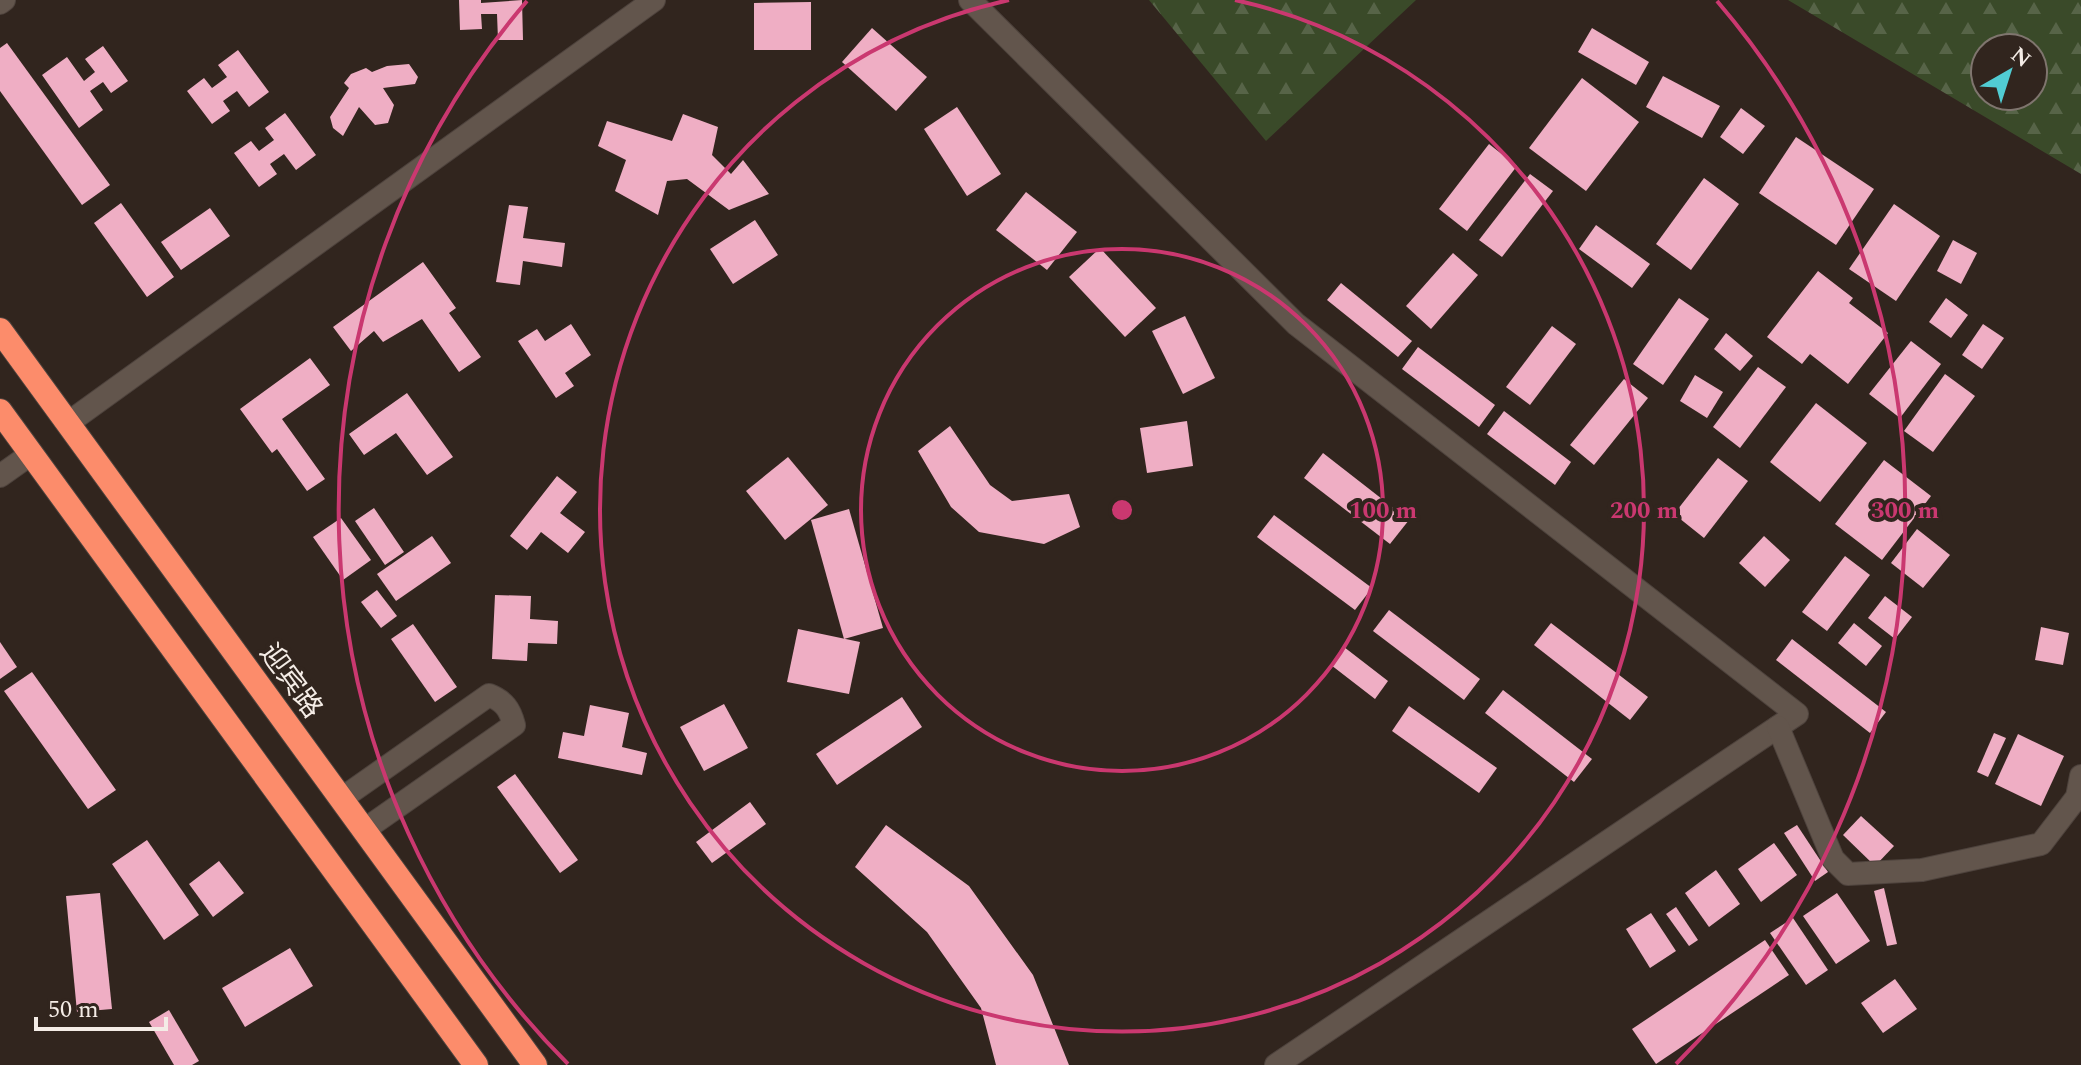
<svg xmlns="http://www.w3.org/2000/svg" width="2081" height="1065" font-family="Spectral,'Noto Sans SC',serif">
<defs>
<pattern id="forest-firs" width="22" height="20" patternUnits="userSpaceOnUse" patternTransform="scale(2)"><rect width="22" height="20" fill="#3a4a29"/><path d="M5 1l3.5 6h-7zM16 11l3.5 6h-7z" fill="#576448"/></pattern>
</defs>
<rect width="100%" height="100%" fill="#31251e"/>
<g fill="url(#forest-firs)" fill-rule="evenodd">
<polygon points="1149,0 1416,0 1266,141"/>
<path d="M1788,0h293v174zM2033,48v48h-48v-48z"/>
</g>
<g fill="#efaec4">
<polygon points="459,0 481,0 481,3 522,0 523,40 498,40 497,14 481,14 482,29 460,30"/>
<polygon points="811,2 811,50 754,50 754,3"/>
<polygon points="872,28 927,77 896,111 842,62"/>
<polygon points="1592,28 1649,62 1636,85 1578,52"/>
<polygon points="7,43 110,185 82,205 0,91 0,48"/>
<polygon points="103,46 128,81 111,93 103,82 90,91 103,110 79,128 42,75 67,57 84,81 95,72 85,59"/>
<polygon points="238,50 269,92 249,107 237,91 223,101 230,111 212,124 187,91 204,78 212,88 227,77 218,65"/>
<polygon points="409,64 418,77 415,84 383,88 394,105 388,123 375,125 359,107 343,136 333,128 330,117 349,88 344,83 351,74 366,68 372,72 387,66"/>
<polygon points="1663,76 1720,106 1702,138 1646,107"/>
<polygon points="1582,78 1639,122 1586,191 1529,148"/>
<polygon points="957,107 1001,174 967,196 924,129"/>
<polygon points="1741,108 1765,126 1743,154 1720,137"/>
<polygon points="285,113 316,155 296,170 284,154 270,164 277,174 259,187 234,153 251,141 259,151 274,140 265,128"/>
<polygon points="683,114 718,127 712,155 731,174 743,160 769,194 729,210 687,179 667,181 658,215 615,191 626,160 598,146 607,121 672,141"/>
<polygon points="1796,137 1874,189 1836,245 1759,193"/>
<polygon points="1489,144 1517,166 1467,231 1439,209"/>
<polygon points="1530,174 1553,191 1502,257 1479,240"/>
<polygon points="1704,178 1739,204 1691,270 1656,244"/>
<polygon points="1026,192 1077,232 1047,270 996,230"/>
<polygon points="121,203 174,277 147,297 94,223"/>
<polygon points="1894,204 1940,236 1896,301 1849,269"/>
<polygon points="509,205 528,207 523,238 565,243 562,267 523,261 520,285 496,282"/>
<polygon points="210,208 230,236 181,270 161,242"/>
<polygon points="755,220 778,255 733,284 710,249"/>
<polygon points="1596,225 1650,264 1632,288 1579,249"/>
<polygon points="1953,240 1977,253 1961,284 1937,271"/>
<polygon points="1100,248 1156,308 1125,337 1069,277"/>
<polygon points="1453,253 1478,275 1431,329 1406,306"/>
<polygon points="423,262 456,308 449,313 481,357 459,372 422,319 383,342 374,331 351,351 333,327"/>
<polygon points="1818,271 1853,298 1849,303 1888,333 1848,384 1810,354 1802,364 1767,337"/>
<polygon points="1341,283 1412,341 1398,357 1327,300"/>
<polygon points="1679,298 1709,319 1663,385 1633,364"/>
<polygon points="1946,298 1968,315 1951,338 1929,322"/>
<polygon points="1185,316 1215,378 1183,394 1152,331"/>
<polygon points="571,324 591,355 565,373 574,386 556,398 518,341 537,329 545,341"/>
<polygon points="1983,324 2004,338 1982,369 1962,355"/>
<polygon points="1552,326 1576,344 1530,405 1506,387"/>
<polygon points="1726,333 1753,356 1740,371 1714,349"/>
<polygon points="1911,341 1941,364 1900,418 1869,394"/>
<polygon points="1418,347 1495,405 1479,427 1402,369"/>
<polygon points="310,358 330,385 282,419 325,479 307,491 277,449 272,453 240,409"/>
<polygon points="1758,367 1786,387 1740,448 1713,427"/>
<polygon points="1945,374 1975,396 1933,452 1904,431"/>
<polygon points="1695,375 1723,392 1707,418 1680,401"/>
<polygon points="1624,379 1648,398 1594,465 1570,445"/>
<polygon points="407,393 453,457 427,475 396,433 364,455 349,434"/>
<polygon points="1816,403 1867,443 1820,502 1770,462"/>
<polygon points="1504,411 1571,462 1555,485 1487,434"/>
<polygon points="1187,421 1193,466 1147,473 1140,428"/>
<polygon points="950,426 990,485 1012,501 1069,494 1080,527 1044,544 979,532 951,507 918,451"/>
<polygon points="1323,453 1409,520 1390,544 1304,478"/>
<polygon points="788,457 828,505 785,540 746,491"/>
<polygon points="1718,458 1748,481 1704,538 1674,514"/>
<polygon points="1884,460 1931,496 1882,560 1835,524"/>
<polygon points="557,476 577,492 560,513 585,532 568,553 541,532 527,550 510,536"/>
<polygon points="374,508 404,552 385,565 355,521"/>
<polygon points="849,509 883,628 844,639 811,520"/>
<polygon points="1274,515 1372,588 1355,610 1257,537"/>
<polygon points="341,518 371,560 343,580 313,537"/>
<polygon points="1917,529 1950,555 1923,588 1891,563"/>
<polygon points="432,536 451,563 396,601 377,574"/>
<polygon points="1764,536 1790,560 1765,587 1739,563"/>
<polygon points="1845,556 1870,575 1827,631 1802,612"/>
<polygon points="377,590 397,616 381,628 361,602"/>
<polygon points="495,595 531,596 530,619 558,621 557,644 528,643 527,661 492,659"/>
<polygon points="1885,596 1912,617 1895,639 1868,618"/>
<polygon points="1389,610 1480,679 1464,700 1373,631"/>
<polygon points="1551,623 1648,697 1630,720 1534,645"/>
<polygon points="1854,623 1882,646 1866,666 1838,643"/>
<polygon points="413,624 457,687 435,702 391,639"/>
<polygon points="2041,627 2069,633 2063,665 2035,660"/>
<polygon points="798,629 860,642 849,694 787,682"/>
<polygon points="1792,639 1886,712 1870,733 1776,660"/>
<polygon points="0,642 17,667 0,679"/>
<polygon points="1344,647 1388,681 1375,699 1331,665"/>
<polygon points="32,672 116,790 88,809 4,691"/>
<polygon points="1503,690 1592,759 1574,782 1485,713"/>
<polygon points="902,697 922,727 837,785 816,754"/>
<polygon points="724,704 748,748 704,771 680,727"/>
<polygon points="590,705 629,713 622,747 647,753 642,775 558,758 563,732 584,736"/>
<polygon points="1409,706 1497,768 1479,793 1392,731"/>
<polygon points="1994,733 2006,738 1988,777 1977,772"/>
<polygon points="2018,734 2064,756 2041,806 1995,784"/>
<polygon points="515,774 578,860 560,873 497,787"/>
<polygon points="750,802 766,824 712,863 696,842"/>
<polygon points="1861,816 1894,846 1875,866 1843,835"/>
<polygon points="886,825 969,886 1033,975 1069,1065 996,1065 981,1008 927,932 855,867"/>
<polygon points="1797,825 1828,872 1815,881 1784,833"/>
<polygon points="147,840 199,915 164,940 112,864"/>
<polygon points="1774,843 1797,875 1761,902 1738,869"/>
<polygon points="219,861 244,893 213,917 189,884"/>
<polygon points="1716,870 1740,904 1709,927 1685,893"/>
<polygon points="1884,888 1897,944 1887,946 1874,891"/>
<polygon points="100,893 112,1009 77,1012 66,896"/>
<polygon points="1837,893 1870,941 1836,964 1803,916"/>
<polygon points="1676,907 1698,940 1689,946 1666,914"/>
<polygon points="1651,913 1676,951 1650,968 1626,929"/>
<polygon points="1793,918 1828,970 1806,985 1770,933"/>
<polygon points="1765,940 1789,975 1656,1064 1632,1029"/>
<polygon points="290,948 313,986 245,1027 222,988"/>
<polygon points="1895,979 1917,1009 1883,1033 1861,1003"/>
<polygon points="169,1010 199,1061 192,1065 174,1065 149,1022"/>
</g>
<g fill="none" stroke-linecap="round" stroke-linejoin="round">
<g stroke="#4e433d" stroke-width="24">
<g id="minor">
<polyline points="970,0 1296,324 1797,714 1276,1065"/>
<polyline points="0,3 4,0"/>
<polyline points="68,423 654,0"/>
<polyline points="0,476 31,454"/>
<polyline points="1778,727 1833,859 1848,874 1922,870 2041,844 2077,797 2081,776"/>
<path d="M341,799l148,-104c15,6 21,14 25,30l-150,105"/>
</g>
</g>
<g stroke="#4e433d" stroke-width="26">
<g id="highway">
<polyline points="0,330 535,1065"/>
<polyline points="0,411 476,1065"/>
</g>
</g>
<use href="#minor" stroke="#62554c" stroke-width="22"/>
<use href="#highway" stroke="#fc8c6b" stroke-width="24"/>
</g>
<g fill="none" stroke="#ca3870" stroke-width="4">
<circle cx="1122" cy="510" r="261"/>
<path d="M1235 0A522 522 0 1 1 1009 0"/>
<path d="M568 1064A783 783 0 0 1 527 1M1717 1A783 783 0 0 1 1676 1064"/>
</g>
<g text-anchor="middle" stroke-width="8" stroke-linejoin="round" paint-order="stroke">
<g font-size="28" fill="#f4ece6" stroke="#31251e">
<text transform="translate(292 680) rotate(54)" y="10">迎宾路</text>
</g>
</g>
<circle cx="1122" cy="510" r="12" fill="#ca3870" stroke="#31251e" stroke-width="4"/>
<g font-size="24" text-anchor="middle" font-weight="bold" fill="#ca3870" stroke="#31251e" stroke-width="8" stroke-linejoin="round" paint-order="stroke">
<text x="1383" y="518">100 m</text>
<text x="1644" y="518">200 m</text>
<text x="1905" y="518">300 m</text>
</g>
<g transform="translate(2009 72) rotate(39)"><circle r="38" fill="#31251e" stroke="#7f756e" stroke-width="2"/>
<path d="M0-6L14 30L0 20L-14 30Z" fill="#51ccd3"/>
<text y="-12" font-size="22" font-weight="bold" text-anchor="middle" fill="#f4ece6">N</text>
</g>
<path d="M36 1017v12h130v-12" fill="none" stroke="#f4ece6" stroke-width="4"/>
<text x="48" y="1017" font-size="24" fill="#f4ece6" stroke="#31251e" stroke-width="6" paint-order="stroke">50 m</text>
</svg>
